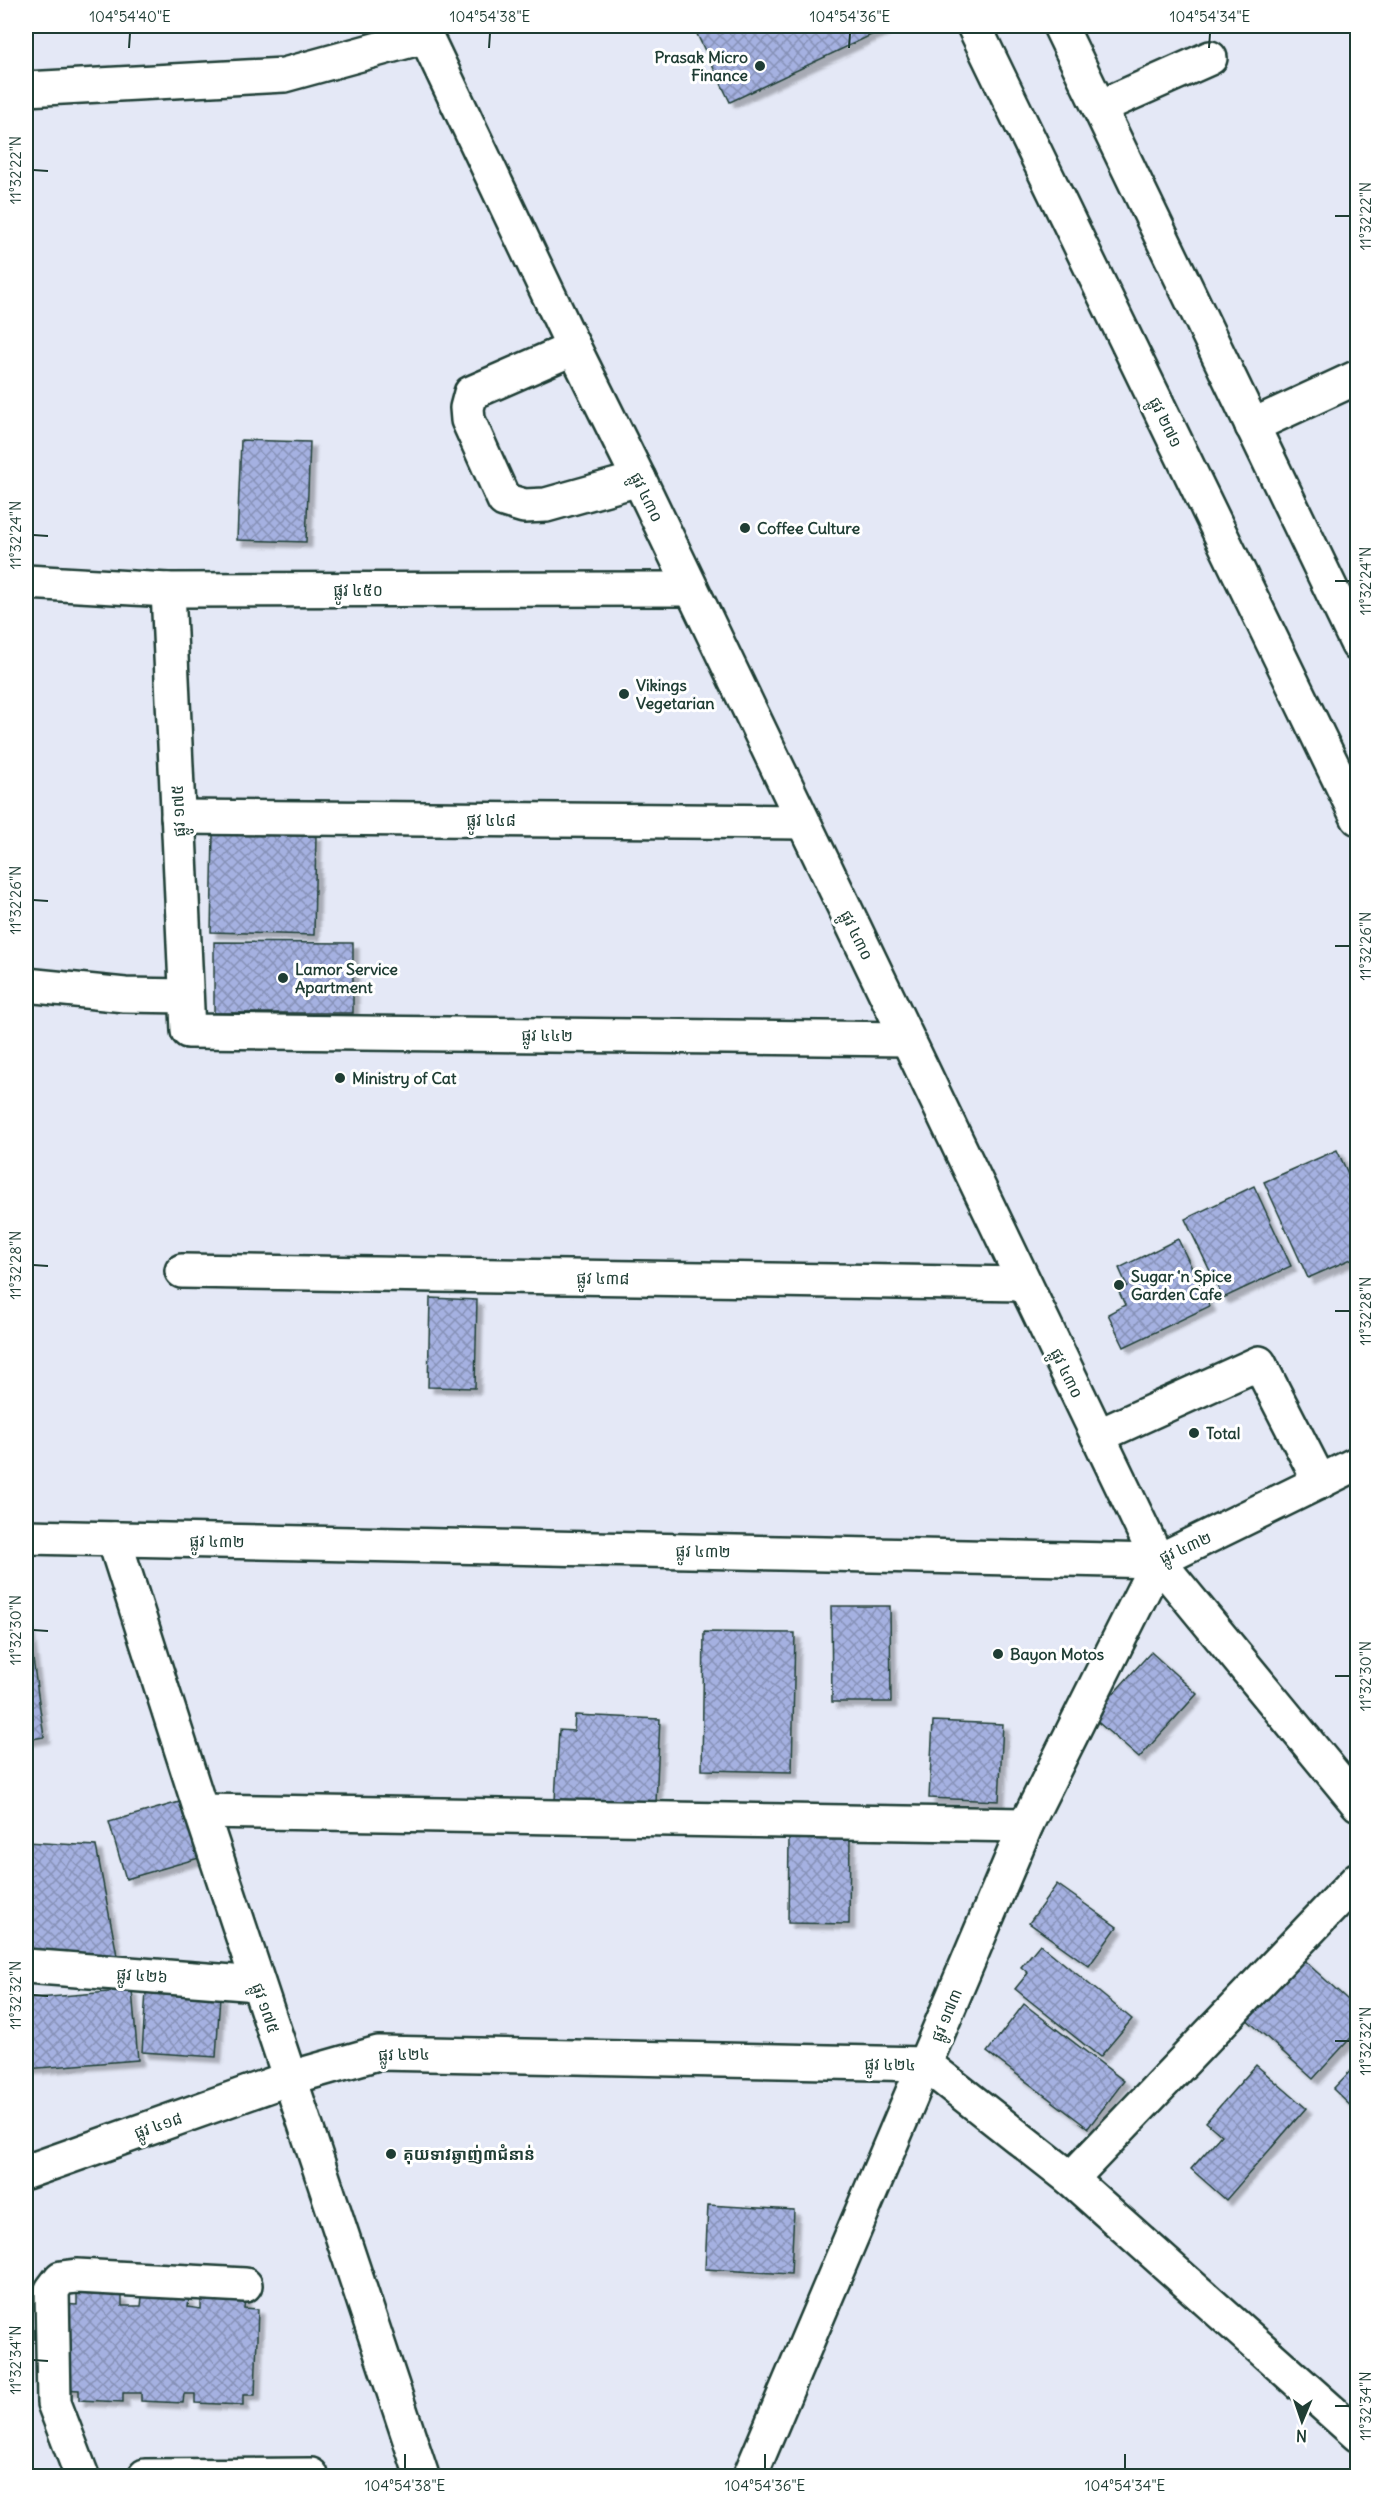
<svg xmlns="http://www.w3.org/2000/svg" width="1383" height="2502" font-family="Delius,'Noto Sans Khmer',sans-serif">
<defs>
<pattern id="building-cross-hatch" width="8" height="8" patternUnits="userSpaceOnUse" patternTransform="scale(1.5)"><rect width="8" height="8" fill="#a5b1e1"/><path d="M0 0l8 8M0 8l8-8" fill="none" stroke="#8691b7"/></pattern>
<filter id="shadow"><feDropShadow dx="5.5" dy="5.5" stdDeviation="1.5" flood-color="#0004"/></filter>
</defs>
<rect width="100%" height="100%" fill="#e4e8f6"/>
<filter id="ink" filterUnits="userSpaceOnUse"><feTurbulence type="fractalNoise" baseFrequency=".0167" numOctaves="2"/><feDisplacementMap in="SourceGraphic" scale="12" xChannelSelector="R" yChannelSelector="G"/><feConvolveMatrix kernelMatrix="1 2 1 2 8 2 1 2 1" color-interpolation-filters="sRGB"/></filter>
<g filter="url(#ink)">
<g fill="url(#building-cross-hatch)" stroke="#1f3d34" stroke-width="1.5" filter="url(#shadow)">
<polygon points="693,26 882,26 884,29 730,102"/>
<polygon points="241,440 310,442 306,542 237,540"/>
<polygon points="213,833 316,835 314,935 211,932"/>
<polygon points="214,942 353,943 353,1013 214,1013"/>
<polygon points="1337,1150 1358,1195 1358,1256 1308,1278 1264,1182"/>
<polygon points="1254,1186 1291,1266 1223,1298 1185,1219"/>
<polygon points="1178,1239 1210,1306 1124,1347 1108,1314 1125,1305 1118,1290 1127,1286 1119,1268"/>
<polygon points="430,1298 477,1300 475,1388 428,1387"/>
<polygon points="831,1606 890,1606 891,1702 832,1702"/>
<polygon points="26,1624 28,1624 44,1737 26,1740"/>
<polygon points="704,1632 795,1633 792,1772 702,1770"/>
<polygon points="1151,1652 1197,1694 1139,1758 1092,1717"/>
<polygon points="575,1715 660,1719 656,1803 555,1800 559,1730 574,1731"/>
<polygon points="933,1721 1003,1724 999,1801 929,1798"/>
<polygon points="183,1801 199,1858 126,1879 109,1822"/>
<polygon points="789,1836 850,1837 849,1924 788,1923"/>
<polygon points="26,1842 96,1846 117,1955 26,1949"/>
<polygon points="1057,1884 1117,1927 1089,1966 1029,1923"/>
<polygon points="1040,1944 1132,2019 1100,2057 1015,1989 1028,1973 1021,1967"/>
<polygon points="1298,1955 1358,2009 1358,2030 1313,2079 1243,2016"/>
<polygon points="132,1990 138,2060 26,2069 26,1999"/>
<polygon points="146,1991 220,1996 216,2057 142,2052"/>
<polygon points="1024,2004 1124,2081 1088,2128 987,2052"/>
<polygon points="1358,2063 1358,2113 1333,2089"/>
<polygon points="1256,2065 1306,2108 1226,2200 1191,2169 1221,2135 1206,2122"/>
<polygon points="708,2205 794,2210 791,2274 705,2269"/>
<polygon points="77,2294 122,2296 122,2306 141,2306 142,2297 189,2298 188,2307 201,2309 201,2298 245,2298 244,2308 258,2309 255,2395 243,2395 243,2405 195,2403 195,2394 184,2394 183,2403 141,2401 141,2393 123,2393 123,2402 79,2400 79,2390 60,2389 63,2304 77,2305"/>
</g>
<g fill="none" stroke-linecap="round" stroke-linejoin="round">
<g stroke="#1f3d34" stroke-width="38">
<g id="minor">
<polyline points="421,26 574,348 639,479 1158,1561 1358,1804"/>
<polyline points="26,89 284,75 426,36"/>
<polyline points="1100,107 1210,58"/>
<polyline points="574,348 471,393 467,408 468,420 504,500 524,506 546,505 639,479"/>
<polyline points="1252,426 1358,377"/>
<polyline points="26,582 168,590 691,589"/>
<polyline points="168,590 188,1031 907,1039"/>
<polyline points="178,817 803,822"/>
<polyline points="26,985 125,995 186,996"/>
<polyline points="182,1271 1024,1284"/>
<polyline points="1098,1436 1259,1363 1320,1482"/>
<polyline points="26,1537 1158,1561 1358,1463"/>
<polyline points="114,1539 201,1811 422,2476"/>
<polyline points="201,1811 1026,1825"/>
<polyline points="26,1966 258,1984"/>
<polyline points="26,2172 290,2078 378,2053 925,2064 1071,2179 1358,2435"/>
<polyline points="1071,2179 1358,1879"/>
<polyline points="82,2476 54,2403 52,2290 61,2278 77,2276 245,2285"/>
<polyline points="145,2476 311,2475"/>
<polyline points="750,2476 1026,1825 1158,1561"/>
</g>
</g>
<g stroke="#1f3d34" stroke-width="38">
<g id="major">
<polyline points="974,26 1358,818"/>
<polyline points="1060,26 1358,645"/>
</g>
</g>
<use href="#minor" stroke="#fff" stroke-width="33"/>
<use href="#major" stroke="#fff" stroke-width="33"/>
</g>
</g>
<path fill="none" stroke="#1f3d34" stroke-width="2" d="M129,48l1,-15M489,48l1,-15M849,48l1,-15M1209,48l1,-15M33,170l15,1M1335,216h15M33,535l15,1M1335,581h15M33,900l15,1M1335,946h15M33,1265l15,1M1335,1311h15M33,1630l15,1M1335,1676h15M33,1995l15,1M1335,2041h15M33,2360l15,1M1335,2406h15M405,2469v-15M765,2469v-15M1125,2469v-15"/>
<g fill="#1f3d34" stroke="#fff" stroke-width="2">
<circle cx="760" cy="66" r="6"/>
<circle cx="745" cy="528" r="6"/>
<circle cx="624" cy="694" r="6"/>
<circle cx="283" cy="978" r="6"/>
<circle cx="340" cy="1078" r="6"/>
<circle cx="1119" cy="1285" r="6"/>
<circle cx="1194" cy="1433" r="6"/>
<circle cx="998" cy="1654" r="6"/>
<circle cx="391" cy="2154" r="6"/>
</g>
<g text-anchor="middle" stroke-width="6" stroke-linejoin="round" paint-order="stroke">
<g font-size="16" font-weight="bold" fill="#1f3d34" stroke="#fff" text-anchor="start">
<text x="748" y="63" text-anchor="end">Prasak Micro<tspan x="748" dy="18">Finance</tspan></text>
<text x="757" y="534">Coffee Culture</text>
<text x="636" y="691">Vikings<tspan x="636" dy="18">Vegetarian</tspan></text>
<text x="295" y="975">Lamor Service<tspan x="295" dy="18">Apartment</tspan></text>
<text x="352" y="1084">Ministry of Cat</text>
<text x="1131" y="1282">Sugar 'n Spice<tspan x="1131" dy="18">Garden Cafe</tspan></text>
<text x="1206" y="1439">Total</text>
<text x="1010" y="1660">Bayon Motos</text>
<text x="403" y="2160">គុយទាវឆ្ងាញ់៣ជំនាន់</text>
</g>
<g font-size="16" fill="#1f3d34" stroke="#fff">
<text transform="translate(1166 422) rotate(64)" y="6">ផ្លូវ ២៧១</text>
<text transform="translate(647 497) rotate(64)" y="6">ផ្លូវ ៤៣០</text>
<text x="358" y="596">ផ្លូវ ៤៥០</text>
<text transform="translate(178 811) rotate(-93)" y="6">ផ្លូវ ១៧៥</text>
<text x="491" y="826">ផ្លូវ ៤៤៨</text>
<text transform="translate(857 935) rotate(64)" y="6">ផ្លូវ ៤៣០</text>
<text transform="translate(547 1035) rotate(1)" y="6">ផ្លូវ ៤៤២</text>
<text transform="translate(603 1278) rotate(1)" y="6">ផ្លូវ ៤៣៨</text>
<text transform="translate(1067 1373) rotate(64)" y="6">ផ្លូវ ៤៣០</text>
<text transform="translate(217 1541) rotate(1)" y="6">ផ្លូវ ៤៣២</text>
<text transform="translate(1185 1547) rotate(-24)" y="6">ផ្លូវ ៤៣២</text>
<text transform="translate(703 1551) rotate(1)" y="6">ផ្លូវ ៤៣២</text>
<text transform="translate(142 1975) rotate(4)" y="6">ផ្លូវ ៤២៦</text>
<text transform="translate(266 2008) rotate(71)" y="6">ផ្លូវ ១៧៥</text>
<text transform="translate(946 2015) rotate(-67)" y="6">ផ្លូវ ១៧៣</text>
<text transform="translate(404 2054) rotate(-1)" y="6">ផ្លូវ ៤២៤</text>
<text transform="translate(890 2064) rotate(1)" y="6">ផ្លូវ ៤២៤</text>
<text transform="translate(158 2125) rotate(-19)" y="6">ផ្លូវ ៤១៨</text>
</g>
</g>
<rect width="1383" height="2502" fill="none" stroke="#fff" stroke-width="66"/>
<g transform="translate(1302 2421) rotate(182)" stroke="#ffffff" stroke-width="4.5" paint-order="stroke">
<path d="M0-4.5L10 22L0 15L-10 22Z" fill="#1f3d34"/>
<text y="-9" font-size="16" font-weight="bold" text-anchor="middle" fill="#1f3d34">N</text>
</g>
<rect x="33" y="33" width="1317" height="2436" fill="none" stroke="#1f3d34" stroke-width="2"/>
<g font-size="15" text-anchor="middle" fill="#1f3d34">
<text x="130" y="22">104°54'40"E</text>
<text x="490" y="22">104°54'38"E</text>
<text x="850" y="22">104°54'36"E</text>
<text x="1210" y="22">104°54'34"E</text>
<text transform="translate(16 170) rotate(-90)" y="5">11°32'22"N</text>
<text transform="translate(1366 216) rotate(-90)" y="5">11°32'22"N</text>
<text transform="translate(16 535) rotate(-90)" y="5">11°32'24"N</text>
<text transform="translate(1366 581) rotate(-90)" y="5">11°32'24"N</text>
<text transform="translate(16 900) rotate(-90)" y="5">11°32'26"N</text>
<text transform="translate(1366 946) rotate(-90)" y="5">11°32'26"N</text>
<text transform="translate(16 1265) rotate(-90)" y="5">11°32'28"N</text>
<text transform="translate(1366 1311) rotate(-90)" y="5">11°32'28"N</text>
<text transform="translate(16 1630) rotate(-90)" y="5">11°32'30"N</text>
<text transform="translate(1366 1676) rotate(-90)" y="5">11°32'30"N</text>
<text transform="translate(16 1995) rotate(-90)" y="5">11°32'32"N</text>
<text transform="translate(1366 2041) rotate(-90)" y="5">11°32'32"N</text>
<text transform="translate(16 2360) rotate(-90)" y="5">11°32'34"N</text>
<text transform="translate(1366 2406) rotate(-90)" y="5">11°32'34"N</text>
<text x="405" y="2491">104°54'38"E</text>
<text x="765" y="2491">104°54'36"E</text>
<text x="1125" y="2491">104°54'34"E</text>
</g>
</svg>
